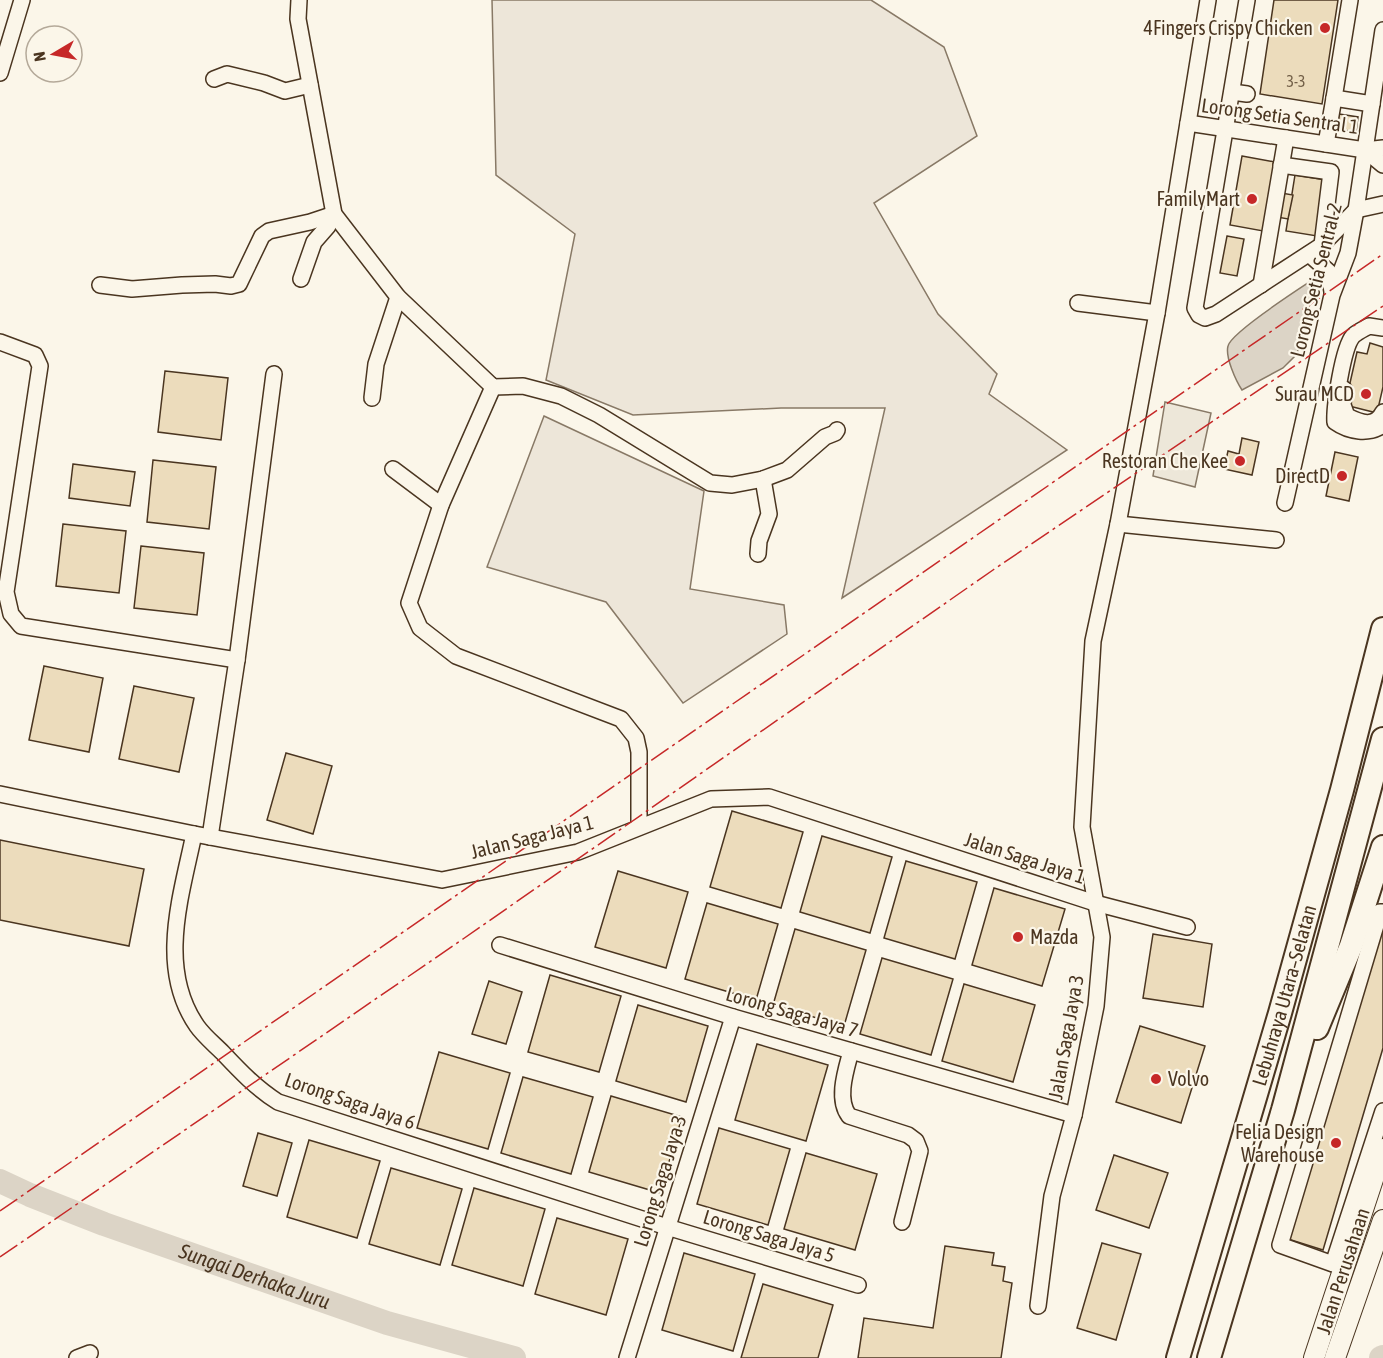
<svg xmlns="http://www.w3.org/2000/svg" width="1383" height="1358" font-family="'Asap Condensed',sans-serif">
<rect width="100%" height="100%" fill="#fbf6e9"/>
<g fill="#ede6d9" stroke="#887966" stroke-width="1.5">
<polygon points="492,0 871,0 944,47 977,136 874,203 938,314 997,374 989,394 1067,450 842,598 885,408 781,408 633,415 546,380 575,234 496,175"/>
<polygon points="544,416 704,491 690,589 784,605 787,634 683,703 606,602 487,567"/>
</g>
<polygon fill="#ede7d9" stroke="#887966" stroke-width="1.5" points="1165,402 1211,413 1195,487 1153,476"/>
<path fill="#dcd4c6" stroke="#887966" stroke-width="1.5" d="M1317,277l2,2 -4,5 -18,70 -14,14 -41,22c-6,-9 -17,-33 -14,-44 3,-14 74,-59 89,-69z"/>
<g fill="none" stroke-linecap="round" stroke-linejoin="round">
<g stroke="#dcd4c6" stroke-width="24">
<path id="s1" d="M0,1181l30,14 74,29 283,99 127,35"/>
<polyline points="1381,1358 1383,1357"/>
</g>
</g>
<g fill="#ecdcbc" stroke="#4a3520" stroke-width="1.5">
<polygon points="1274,0 1338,0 1322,104 1260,94"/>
<polygon points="1339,114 1358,117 1356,132 1337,129"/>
<polygon points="1242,156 1275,162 1263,231 1230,225"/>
<polygon points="1295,175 1326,180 1317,236 1286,231"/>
<polygon points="1270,191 1293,195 1288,219 1266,215"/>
<polygon points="1227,236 1244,239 1237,276 1220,273"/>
<polygon points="1370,343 1383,347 1383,387 1377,413 1345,405 1357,352 1367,354"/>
<polygon points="165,371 228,378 221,440 158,432"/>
<polygon points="1242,438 1259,442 1252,475 1224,469 1228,451 1239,454"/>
<polygon points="1335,452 1358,457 1349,501 1326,496"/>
<polygon points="153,460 216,467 209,529 147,522"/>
<polygon points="73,464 135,472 130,506 69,498"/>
<polygon points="63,524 126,531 119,593 56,586"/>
<polygon points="141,546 204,553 197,615 134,608"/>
<polygon points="44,666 103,678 89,752 29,740"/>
<polygon points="134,686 194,698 179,772 119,759"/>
<polygon points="286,753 332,766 313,834 267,820"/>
<polygon points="732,811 803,832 781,908 710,887"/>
<polygon points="822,836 892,857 870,933 800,912"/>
<polygon points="0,840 144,869 129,946 0,920"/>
<polygon points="906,861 977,882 955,959 884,938"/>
<polygon points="618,871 688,892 666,968 595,947"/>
<polygon points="994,888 1065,909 1042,986 972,965"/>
<polygon points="707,903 778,924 756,1000 685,979"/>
<polygon points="1383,921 1383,1048 1323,1250 1288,1239"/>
<polygon points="795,929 866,950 844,1026 773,1005"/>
<polygon points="1153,934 1212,944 1203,1007 1143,998"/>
<polygon points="882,958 953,979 931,1055 860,1034"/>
<polygon points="550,975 621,996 599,1072 528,1052"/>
<polygon points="489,981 522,992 506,1044 472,1034"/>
<polygon points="964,984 1035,1005 1013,1082 942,1061"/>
<polygon points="638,1005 708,1026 686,1102 616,1081"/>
<polygon points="1140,1026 1205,1046 1181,1123 1116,1102"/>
<polygon points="757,1044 828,1065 806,1141 735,1120"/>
<polygon points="439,1052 510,1073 488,1149 417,1128"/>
<polygon points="523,1077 593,1097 571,1174 501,1153"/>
<polygon points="611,1096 682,1117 660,1193 589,1172"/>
<polygon points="719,1128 790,1149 768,1225 697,1204"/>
<polygon points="258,1133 292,1143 277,1196 243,1186"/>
<polygon points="309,1140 380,1161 357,1238 287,1217"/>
<polygon points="806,1153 877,1174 855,1250 784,1229"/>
<polygon points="1114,1155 1168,1173 1149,1228 1096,1210"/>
<polygon points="391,1168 462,1189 440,1265 369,1244"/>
<polygon points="474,1188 545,1209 523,1286 452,1265"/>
<polygon points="557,1218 628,1239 606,1315 535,1294"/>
<polygon points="1102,1243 1141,1254 1116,1340 1077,1328"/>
<polygon points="945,1246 994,1253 992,1265 1005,1267 1003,1281 1012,1283 1001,1358 858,1358 864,1318 933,1328"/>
<polygon points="684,1253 755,1274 733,1351 662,1330"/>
<polygon points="763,1284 833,1305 818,1358 741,1358"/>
</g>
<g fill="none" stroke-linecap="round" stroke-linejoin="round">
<g stroke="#4a3520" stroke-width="18">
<g id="minor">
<polyline points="299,0 298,19 334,214 398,297 493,387 523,386 561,396 599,415 710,483 732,485 763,479 787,470 825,437 835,433 837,430"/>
<polyline points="1247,0 1195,308 1199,315 1205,318 1216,314 1322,245 1356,210 1383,204"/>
<polyline points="1350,0 1334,98 1372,104"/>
<polyline points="0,73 22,0"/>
<polyline points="214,79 227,74 264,83 285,91 310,85"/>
<polyline points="1232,92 1247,94"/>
<polyline points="1188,123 1365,150 1383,148"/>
<polyline points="1326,144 1334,98"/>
<polyline points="1365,150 1383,165"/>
<polyline points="1281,165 1331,172 1322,245"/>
<polyline points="1309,254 1329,272 1332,292"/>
<polyline points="301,279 314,242 328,226 334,214"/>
<polyline points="100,285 132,289 182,285 215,284 231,286 239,284 262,236 269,231 310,222 334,214"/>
<polyline points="1261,285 1286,138"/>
<polyline points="1078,303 1157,313"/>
<path d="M1383,328l-14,-2c-5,3 -12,6 -16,10 -10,11 -19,71 -18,86 14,10 34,13 48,3"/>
<polyline points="0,342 35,355 40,366 6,592 11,614 21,626 237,660"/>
<polyline points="493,387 441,505 409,603 420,628 456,656 621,719 636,738 639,752 639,827"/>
<path d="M1344,389l-1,16 4,11c14,7 28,12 36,-4"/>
<polyline points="372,398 376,364 398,297"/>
<polyline points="393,469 441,505"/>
<polyline points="1285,503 1332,295 1348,253 1356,210 1383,30"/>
<polyline points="1118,524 1276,540"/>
<polyline points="758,554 759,541 769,514 763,479"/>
<polyline points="0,794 194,834 442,880 578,852 711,799 769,797 1095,903 1187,927"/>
<path d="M194,834c-13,63 -37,134 3,192 7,10 17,18 26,27 17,18 33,35 55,49l389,125 191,58"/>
<polyline points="210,837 237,660 274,374"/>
<polyline points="1383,912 1380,912 1280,1245 1333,1264 1383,1111"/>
<polyline points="500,945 733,1017 1074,1115"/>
<path d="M851,1051c-5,19 -15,48 -2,65l59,19 8,6 4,10 -18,71"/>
<polyline points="1038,1306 1052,1196 1074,1115 1096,1006 1102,937 1082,827 1093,641 1118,524 1157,313 1208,0"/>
<polyline points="77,1358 90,1353"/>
<polyline points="627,1358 733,1017"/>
</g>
</g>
<g stroke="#4a3520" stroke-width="22">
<g id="major">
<polyline points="1314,1358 1383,1149"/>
<polyline points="1335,1358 1383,1220"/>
</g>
</g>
<g stroke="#4a3520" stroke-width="26">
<g id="highway">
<polyline points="1317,1028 1351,946 1383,847"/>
<path id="s2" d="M1178,1358l102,-345 62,-223 41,-161"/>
<polyline points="1209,1358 1283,1110 1383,739"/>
</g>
</g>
<use href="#minor" stroke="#fbf6e9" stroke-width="15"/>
<use href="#major" stroke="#fbf6e9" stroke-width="20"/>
<use href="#highway" stroke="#fbf6e9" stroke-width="22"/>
<g stroke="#c62828" stroke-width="1.5" stroke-dasharray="21 4.5 3 4.5" stroke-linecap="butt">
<polyline points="0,1211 1383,254"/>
<polyline points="0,1257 463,939 993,570 1383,306"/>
</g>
</g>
<g fill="#c62828" stroke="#fbf6e9" stroke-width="2">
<circle cx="1325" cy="28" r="6"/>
<circle cx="1252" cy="199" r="6"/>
<circle cx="1366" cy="394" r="6"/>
<circle cx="1240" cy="461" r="6"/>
<circle cx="1342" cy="476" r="6"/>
<circle cx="1018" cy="937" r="6"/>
<circle cx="1156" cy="1079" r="6"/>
<circle cx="1336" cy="1143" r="6"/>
</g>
<g text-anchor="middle" stroke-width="4.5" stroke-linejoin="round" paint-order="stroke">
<g font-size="16" fill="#725f47">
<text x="1296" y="87">3-3</text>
</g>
<g font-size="20" fill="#4a3520" stroke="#fbf6e9" text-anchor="end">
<text x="1313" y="35">4Fingers Crispy Chicken</text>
<text x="1240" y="206">FamilyMart</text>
<text x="1354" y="401">Surau MCD</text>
<text x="1228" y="468">Restoran Che Kee</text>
<text x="1330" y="483">DirectD</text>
<text x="1030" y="944" text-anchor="start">Mazda</text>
<text x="1168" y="1086" text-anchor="start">Volvo</text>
<text x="1324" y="1139">Felia Design<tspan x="1324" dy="23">Warehouse</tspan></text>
</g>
<g font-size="20" fill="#4a3520" stroke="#fbf6e9">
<text transform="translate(1280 116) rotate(8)" y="7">Lorong Setia Sentral 1</text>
<text transform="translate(1316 280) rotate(-76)" y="7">Lorong Setia Sentral 2</text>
<text transform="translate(532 837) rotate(-14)" y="7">Jalan Saga Jaya 1</text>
<text transform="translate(1025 858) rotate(18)" y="7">Jalan Saga Jaya 1</text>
<text dy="7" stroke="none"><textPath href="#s2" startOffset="378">Lebuhraya Utara–Selatan</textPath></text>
<text transform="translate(792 1012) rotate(16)" y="7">Lorong Saga Jaya 7</text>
<text transform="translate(1066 1037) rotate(-80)" y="7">Jalan Saga Jaya 3</text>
<text transform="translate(350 1101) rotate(19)" y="7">Lorong Saga Jaya 6</text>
<text transform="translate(660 1181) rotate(-73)" y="7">Lorong Saga Jaya 3</text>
<text transform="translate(769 1236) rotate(17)" y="7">Lorong Saga Jaya 5</text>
<text transform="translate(1343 1271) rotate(-72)" y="7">Jalan Perusahaan</text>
</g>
<g font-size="21" font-style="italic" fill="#4a3520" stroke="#fbf6e9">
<text dy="7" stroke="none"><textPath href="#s1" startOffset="272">Sungai Derhaka Juru</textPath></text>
</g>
</g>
<g transform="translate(54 54) rotate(260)"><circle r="28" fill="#fbf6e9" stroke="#b4a999" stroke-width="1.5"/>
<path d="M0-4.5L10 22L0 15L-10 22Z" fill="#c62828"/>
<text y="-9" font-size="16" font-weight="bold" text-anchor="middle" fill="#4a3520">N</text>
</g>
</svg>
